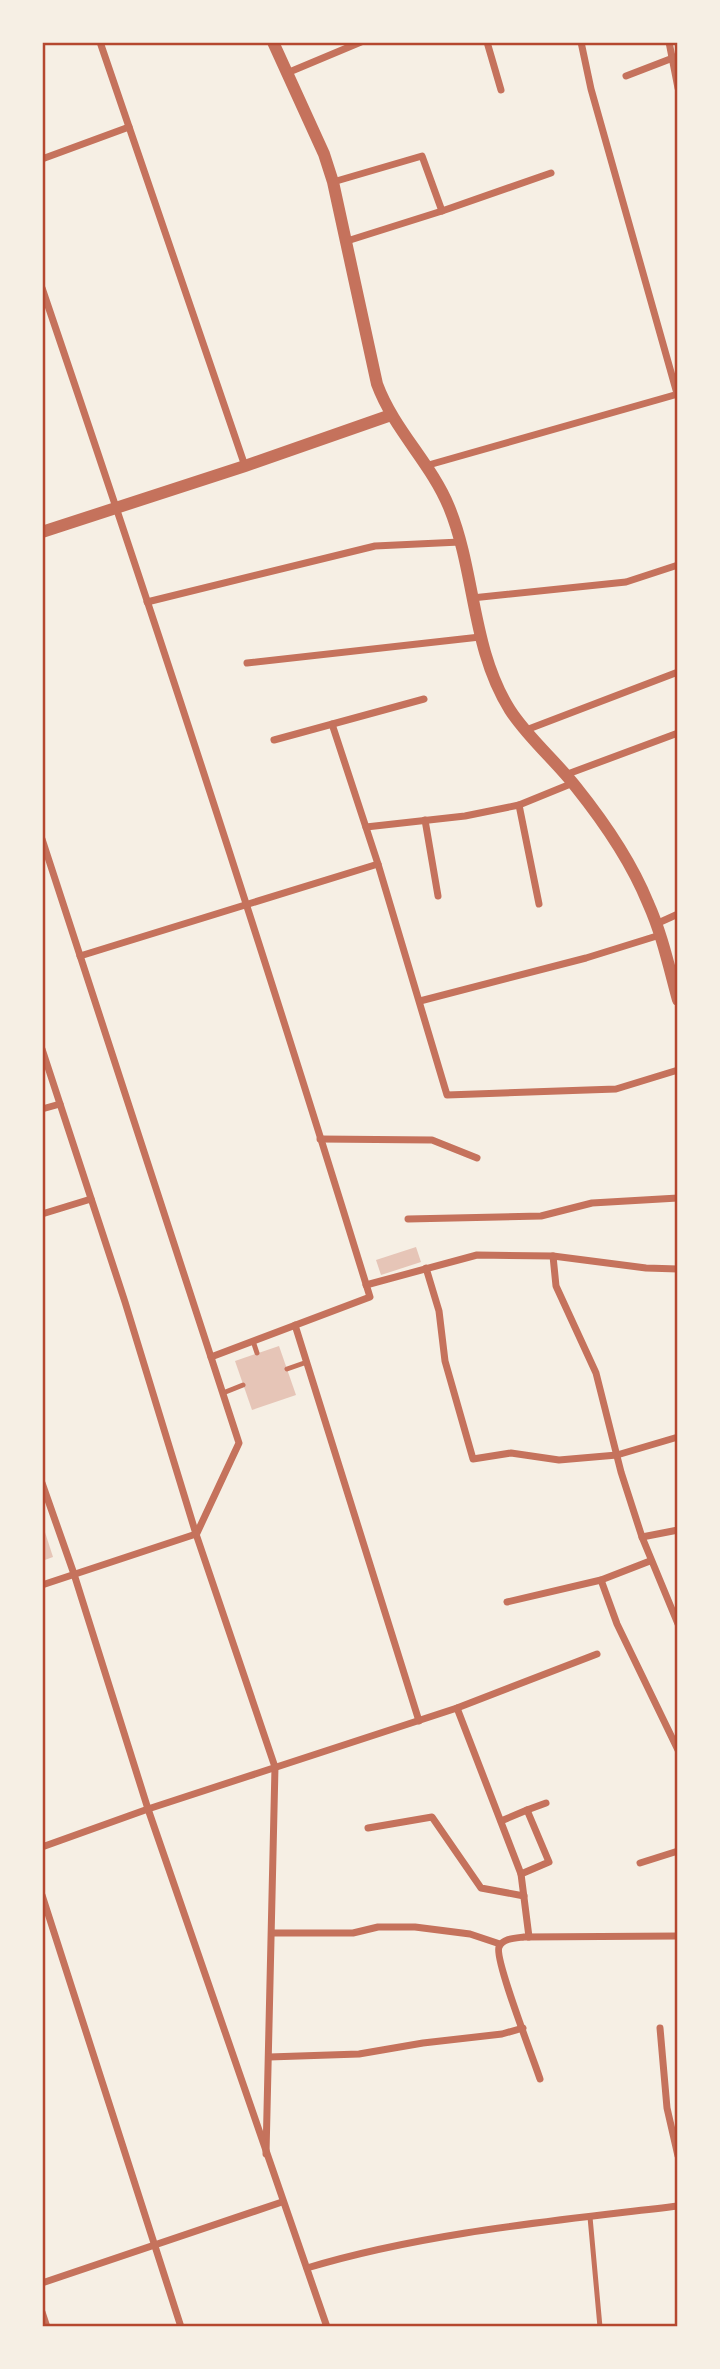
<svg xmlns="http://www.w3.org/2000/svg" width="720" height="2369" font-family="Inter,sans-serif">
<rect width="100%" height="100%" fill="#f6efe4"/>
<g fill="#e6c5b7">
<polygon points="416,1247 421,1262 381,1275 376,1260"/>
<polygon points="279,1346 296,1395 252,1410 235,1361"/>
<polygon points="43,1526 53,1557 42,1561 42,1527"/>
</g>
<g fill="none" stroke-linecap="round" stroke-linejoin="round">
<g stroke="#c5725c" stroke-width="5">
<polyline points="253,1341 257,1353"/>
<polyline points="287,1369 307,1362"/>
<polyline points="223,1393 243,1385"/>
<polyline points="590,2217 600,2327"/>
</g>
<g stroke="#c5725c" stroke-width="7">
<polyline points="100,42 245,466"/>
<polyline points="487,42 501,90"/>
<polyline points="581,42 591,89 678,397"/>
<polyline points="669,42 678,88"/>
<polyline points="287,73 361,42"/>
<polyline points="626,76 678,56"/>
<polyline points="42,159 129,127"/>
<polyline points="333,182 422,156 442,211"/>
<polyline points="347,241 442,211 551,173"/>
<path d="M42,288c114,335 224,671 328,1009l-159,60"/>
<polyline points="425,466 678,394"/>
<polyline points="472,598 626,582 678,565"/>
<polyline points="147,602 375,546 460,542"/>
<polyline points="247,663 480,637"/>
<polyline points="332,724 378,864 447,1095 616,1089 678,1070"/>
<polyline points="526,730 678,672"/>
<polyline points="274,740 424,699"/>
<polyline points="565,775 678,733"/>
<polyline points="519,805 539,904"/>
<polyline points="425,820 438,896"/>
<polyline points="366,827 465,816 519,805 573,783"/>
<polyline points="42,839 239,1443 197,1533"/>
<polyline points="656,924 678,914"/>
<polyline points="80,956 378,864"/>
<polyline points="420,1001 586,958 660,935"/>
<polyline points="42,1049 125,1302 196,1534 275,1767 266,2154"/>
<polyline points="42,1109 60,1104"/>
<polyline points="320,1139 432,1140 477,1158"/>
<polyline points="42,1214 91,1199"/>
<polyline points="408,1219 541,1216 592,1203 678,1198"/>
<polyline points="553,1256 556,1286 596,1373 621,1472 642,1537 678,1624"/>
<polyline points="426,1268 439,1311 445,1361 473,1459 511,1453 559,1460 617,1455 678,1437"/>
<polyline points="366,1285 477,1255 553,1256 646,1268 678,1269"/>
<polyline points="295,1325 419,1721"/>
<polyline points="42,1483 74,1574 148,1809 327,2327"/>
<polyline points="642,1537 678,1530"/>
<polyline points="601,1580 617,1624 678,1750"/>
<polyline points="42,1585 196,1534"/>
<polyline points="507,1602 601,1580 650,1561"/>
<polyline points="457,1708 521,1874 529,1937"/>
<polyline points="527,1810 546,1803"/>
<polyline points="501,1821 527,1810 549,1862 521,1874"/>
<polyline points="368,1828 432,1817 481,1888 524,1896"/>
<polyline points="42,1847 148,1809 457,1708 597,1654"/>
<polyline points="640,1863 678,1851"/>
<polyline points="42,1895 181,2327"/>
<polyline points="273,1933 353,1933 378,1927 415,1927 470,1934 500,1944"/>
<polyline points="660,2028 667,2108 678,2156"/>
<polyline points="269,2057 359,2054 423,2043 502,2034 523,2028"/>
<path d="M540,2079c-6,-19 -46,-120 -41,-132 4,-9 17,-9 25,-10l154,-1"/>
<path d="M307,2268c120,-36 247,-47 371,-62"/>
<polyline points="42,2283 282,2202"/>
<polyline points="42,2312 47,2327"/>
</g>
<g stroke="#c5725c" stroke-width="12">
<path d="M273,42l51,112 9,28 44,202c17,46 54,79 72,123 27,66 22,141 61,203 18,28 45,50 66,77 28,35 55,74 72,116 14,31 21,64 30,97"/>
<polyline points="42,532 245,466 391,415"/>
</g>
</g>
<rect width="720" height="2369" fill="none" stroke="#f6efe4" stroke-width="88"/>
<rect x="44" y="44" width="632" height="2281" fill="none" stroke="#b5482f" stroke-width="2.5"/>
</svg>
